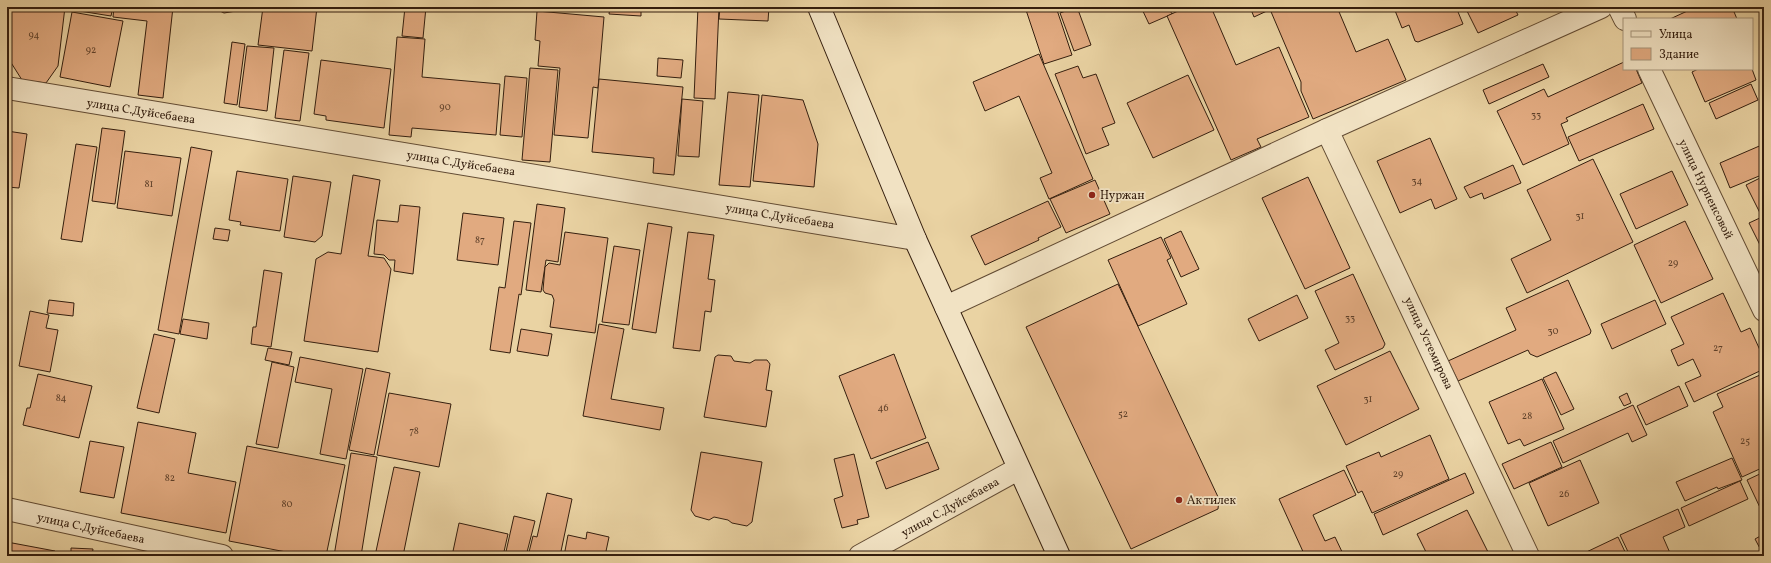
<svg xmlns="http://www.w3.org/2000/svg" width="1771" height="563" font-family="Vollkorn,serif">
<rect width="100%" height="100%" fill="#ead3a3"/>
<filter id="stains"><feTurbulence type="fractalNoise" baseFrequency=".005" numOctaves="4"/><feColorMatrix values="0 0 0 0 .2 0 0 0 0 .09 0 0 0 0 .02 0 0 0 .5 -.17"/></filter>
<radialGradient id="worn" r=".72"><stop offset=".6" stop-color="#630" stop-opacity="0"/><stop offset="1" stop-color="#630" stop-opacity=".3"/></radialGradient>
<g fill="#e1aa80" stroke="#341e0e">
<polygon points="7,7 65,7 58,66 46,83 22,80 10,61 7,61"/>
<polygon points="74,7 113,7 111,16 73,10"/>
<polygon points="114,7 173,7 163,98 138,95 147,21 113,17"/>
<polygon points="212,7 236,7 236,11 224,13"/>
<polygon points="263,7 317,7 312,51 258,45"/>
<polygon points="405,7 426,7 423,38 402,36"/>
<polygon points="610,7 641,7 641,16 609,14"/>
<polygon points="698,7 719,7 715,99 694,98"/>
<polygon points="720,7 769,7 768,21 719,19"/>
<polygon points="1025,7 1056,7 1072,55 1044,64"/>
<polygon points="1077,7 1091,45 1074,51 1060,13"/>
<polygon points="1141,7 1168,7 1172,14 1149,24"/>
<polygon points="1187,7 1211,7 1236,65 1279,47 1309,117 1257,139 1261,147 1231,160 1167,16"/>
<polygon points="1250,7 1268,7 1269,10 1254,17"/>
<polygon points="1269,7 1337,7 1356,52 1388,39 1406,80 1313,119 1301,91 1301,82"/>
<polygon points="1397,7 1456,7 1463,24 1418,42 1415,41 1409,25 1402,28 1394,8"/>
<polygon points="1465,7 1514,7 1518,15 1478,33"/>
<polygon points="1696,7 1732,7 1737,19 1670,19"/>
<polygon points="537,11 604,17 598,88 593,87 588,138 554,135 560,68 538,66 540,41 535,40"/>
<polygon points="72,12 123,21 110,87 60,77"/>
<polygon points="397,37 425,39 422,77 500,84 496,135 412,128 411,137 389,135"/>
<polygon points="232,42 245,44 237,105 224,103"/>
<polygon points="247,46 274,48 267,111 239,107"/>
<polygon points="284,50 309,53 300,121 275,118"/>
<polygon points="1039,54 1093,179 1049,199 1040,178 1052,173 1019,96 985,111 973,82"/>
<polygon points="658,58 683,60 681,78 657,76"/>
<polygon points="321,60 391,69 384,128 326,120 326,116 314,114"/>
<polygon points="1624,62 1624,69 1636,69 1642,83 1566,118 1568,121 1561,124 1569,144 1523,165 1497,111 1544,89 1548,97"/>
<polygon points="1543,64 1549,77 1489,104 1483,90"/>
<polygon points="1078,66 1083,78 1096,74 1115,123 1102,128 1109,145 1086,154 1055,74"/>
<polygon points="530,68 558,70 550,162 522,160"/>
<polygon points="1698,69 1752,69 1756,80 1705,102 1692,72"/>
<polygon points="1188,75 1214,130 1153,158 1127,103"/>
<polygon points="505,76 527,78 522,137 500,135"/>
<polygon points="599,79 683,87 674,175 653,173 654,158 592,152"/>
<polygon points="1751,84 1758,100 1716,119 1709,103"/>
<polygon points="728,92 759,95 750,187 719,185"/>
<polygon points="762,95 803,100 818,144 814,187 753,181"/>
<polygon points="682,99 703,101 699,157 678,156"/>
<polygon points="1643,104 1654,129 1579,161 1568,137"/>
<polygon points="102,128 125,131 115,204 92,201"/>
<polygon points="7,131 27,134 19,188 7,187"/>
<polygon points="1430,138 1457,199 1435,209 1431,199 1400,213 1377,161"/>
<polygon points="76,144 97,147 82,242 61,239"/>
<polygon points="1764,144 1764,174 1730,188 1720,163"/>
<polygon points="191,147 212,151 179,334 158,330"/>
<polygon points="125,151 181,158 172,216 117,208"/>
<polygon points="1593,159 1633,242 1527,293 1511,259 1551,240 1527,190"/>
<polygon points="1513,165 1521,183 1484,199 1482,193 1470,198 1464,187"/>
<polygon points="237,171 288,179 280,231 240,225 241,222 229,220"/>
<polygon points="1672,171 1688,205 1636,229 1620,194"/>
<polygon points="353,175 380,180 368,256 384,258 391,269 378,352 304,341 316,259 328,252 341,254"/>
<polygon points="293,176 331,182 322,236 315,242 284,237"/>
<polygon points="1764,176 1764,253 1749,223 1762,217 1746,185"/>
<polygon points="1308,177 1350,268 1305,289 1262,198"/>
<polygon points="1095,180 1110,214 1066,233 1050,199"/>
<polygon points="1048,201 1061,227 1038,238 1039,240 985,265 971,236"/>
<polygon points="537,204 565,208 558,262 546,260 541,292 526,290"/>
<polygon points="400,205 420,207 413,274 394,271 395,260 389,260 384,255 374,254 377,220 398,222"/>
<polygon points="463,213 504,218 498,265 457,260"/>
<polygon points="514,221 531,223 521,295 519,294 510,353 490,350 499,287 505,288"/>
<polygon points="1685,221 1713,279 1661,303 1634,245"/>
<polygon points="648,223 672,227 656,333 632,329"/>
<polygon points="215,228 230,230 228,241 213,239"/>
<polygon points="1181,231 1199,269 1181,277 1164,239"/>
<polygon points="565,232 608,238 595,333 550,327 554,300 552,295 545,293 543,290 545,267 549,263 560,265"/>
<polygon points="688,232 714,235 708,279 715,280 711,312 705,311 700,351 673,348"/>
<polygon points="1161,237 1171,258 1167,260 1187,304 1138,326 1108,260"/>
<polygon points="614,246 640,250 629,325 602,322"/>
<polygon points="264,270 282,273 271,347 251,344 253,327 256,327"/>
<polygon points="1353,274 1385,344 1383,348 1335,370 1325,350 1339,343 1315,291"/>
<polygon points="1568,280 1591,331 1590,334 1537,357 1530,354 1528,350 1458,381 1448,361 1516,330 1506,308"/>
<polygon points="1118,284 1219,499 1218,509 1131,549 1026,327"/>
<polygon points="1723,293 1741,332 1750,328 1764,359 1764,369 1694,402 1685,383 1701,376 1693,359 1678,366 1671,350 1684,344 1671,317"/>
<polygon points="1297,295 1308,318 1259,341 1248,319"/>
<polygon points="49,300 74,303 73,316 47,313"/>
<polygon points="1655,300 1666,324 1612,349 1601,324"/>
<polygon points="30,311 49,315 46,328 58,330 50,372 19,366"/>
<polygon points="183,319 209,323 207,339 180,334"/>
<polygon points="599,324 624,329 611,399 664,408 660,430 583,416"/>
<polygon points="521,329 552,334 548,356 517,351"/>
<polygon points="154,334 175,339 159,413 137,408"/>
<polygon points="268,348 292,352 289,365 265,360"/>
<polygon points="1390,351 1419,409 1346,445 1317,386"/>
<polygon points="894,354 926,438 871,459 839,376"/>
<polygon points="718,355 731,356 734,361 750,363 755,360 767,360 770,364 766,390 772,391 766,427 704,417 715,357"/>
<polygon points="300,357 363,369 346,459 320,454 332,389 295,382"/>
<polygon points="272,362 294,367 278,448 256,444"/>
<polygon points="366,368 390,373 374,455 349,450"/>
<polygon points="1556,372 1574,409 1561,415 1543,378"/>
<polygon points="38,374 92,386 79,438 23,425 27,408 30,408"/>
<polygon points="1760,375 1764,384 1764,467 1742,477 1713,412 1723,407 1717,394"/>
<polygon points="1542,379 1564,429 1524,446 1520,439 1508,444 1489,402"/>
<polygon points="1679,386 1688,406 1646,425 1637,406"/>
<polygon points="389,393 451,404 439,467 377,455"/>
<polygon points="1627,393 1631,403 1624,406 1619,397"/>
<polygon points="1633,405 1647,435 1632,442 1628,433 1563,463 1553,441"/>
<polygon points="138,422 196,433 188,473 236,482 226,533 121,513"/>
<polygon points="1430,435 1449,479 1372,513 1362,491 1358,493 1346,466 1379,452 1381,457"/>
<polygon points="90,441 124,447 114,498 80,492"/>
<polygon points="928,442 939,469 886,489 876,462"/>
<polygon points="1551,442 1562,467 1514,489 1502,464"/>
<polygon points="247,446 345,465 326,556 307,556 229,541"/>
<polygon points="701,452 762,462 752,522 747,526 732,523 728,520 714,517 709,520 695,516 691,510"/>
<polygon points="351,453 377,457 361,556 334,556"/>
<polygon points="854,454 869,517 857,520 858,524 842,528 834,499 843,496 834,459"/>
<polygon points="1732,458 1742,480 1718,489 1717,487 1685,501 1676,482"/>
<polygon points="1580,460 1599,503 1548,526 1529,483"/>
<polygon points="394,467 420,472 403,556 375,556"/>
<polygon points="1344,470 1356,495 1313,515 1325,541 1335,537 1344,556 1305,556 1279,499"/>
<polygon points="1764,472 1764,516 1747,480"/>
<polygon points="1465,473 1474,493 1383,535 1374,514"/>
<polygon points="1740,481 1748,499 1689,526 1681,508"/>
<polygon points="547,493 572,499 560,556 528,556 533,536 537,537"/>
<polygon points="1678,509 1685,527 1663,537 1670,553 1663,556 1630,556 1620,535"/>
<polygon points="1467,510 1490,556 1428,556 1417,534"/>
<polygon points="514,516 535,521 526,556 505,556"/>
<polygon points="459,523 508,534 503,556 452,556"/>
<polygon points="587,532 609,537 605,556 564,556 568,535 586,539"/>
<polygon points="1764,534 1764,556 1755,539"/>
<polygon points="1618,537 1627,556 1578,556"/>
<polygon points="7,542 55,551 54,556 7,556"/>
<polygon points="71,548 93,549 92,556 71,556"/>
</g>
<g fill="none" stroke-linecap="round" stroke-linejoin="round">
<g stroke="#624b33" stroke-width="24">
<g id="street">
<polyline points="1619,7 1625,19"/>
<polyline points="1649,69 1764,310"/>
<polyline points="7,88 915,239"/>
<polyline points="1327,130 1528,556"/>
<polyline points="946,307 1327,130 1601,7"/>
<polyline points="7,509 222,556"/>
<polyline points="860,556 1018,469"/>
</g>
</g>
<g stroke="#341e0e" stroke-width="24">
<polyline id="secondary" points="819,7 915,239 1059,556"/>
</g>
<use href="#street" stroke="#f1e2c3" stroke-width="22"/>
<use href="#secondary" stroke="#f1e2c3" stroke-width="22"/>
</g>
<g fill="#8f2418" stroke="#f1e2c3" stroke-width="1.5">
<circle cx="1092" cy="195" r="4"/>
<circle cx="1179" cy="500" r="4"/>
</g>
<g text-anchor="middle" stroke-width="3.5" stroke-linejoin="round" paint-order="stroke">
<g font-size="10" fill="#5f412a">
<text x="34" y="38">94</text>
<text x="91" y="53">92</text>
<text x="445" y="110">90</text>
<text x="1536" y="118">33</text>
<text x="1417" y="184">34</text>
<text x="149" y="187">81</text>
<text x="1580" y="219">31</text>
<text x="480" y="243">87</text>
<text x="1673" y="266">29</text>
<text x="1350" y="321">33</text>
<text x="1553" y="334">30</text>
<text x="1718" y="351">27</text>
<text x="61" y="401">84</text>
<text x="1368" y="402">31</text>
<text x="883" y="411">46</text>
<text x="1123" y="417">52</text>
<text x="1527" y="419">28</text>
<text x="414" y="434">78</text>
<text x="1745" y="444">25</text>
<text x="1398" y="477">29</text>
<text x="170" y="481">82</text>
<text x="1564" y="497">26</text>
<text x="287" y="507">80</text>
</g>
<g font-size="12" fill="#341e0e" stroke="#f1e2c3">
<text transform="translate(141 111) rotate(9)" y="4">улица С.Дуйсебаева</text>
<text transform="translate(461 163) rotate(9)" y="4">улица С.Дуйсебаева</text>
<text transform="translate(1706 189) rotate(64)" y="4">улица Нурпеисовой</text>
<text transform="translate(780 216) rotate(9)" y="4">улица С.Дуйсебаева</text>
<text transform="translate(1429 343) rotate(65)" y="4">улица Устемирова</text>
<text transform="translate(950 507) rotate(-29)" y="4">улица С.Дуйсебаева</text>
<text transform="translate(91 528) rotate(12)" y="4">улица С.Дуйсебаева</text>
</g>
<g font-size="12" fill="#341e0e" stroke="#f1e2c3" text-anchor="start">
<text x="1100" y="199">Нуржан</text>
<text x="1187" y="504">Ак тилек</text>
</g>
</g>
<rect width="1771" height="563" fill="none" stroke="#ead3a3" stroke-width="24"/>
<rect x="8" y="8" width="1755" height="547" fill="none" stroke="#341e0e" stroke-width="2"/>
<rect x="12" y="12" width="1747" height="539" fill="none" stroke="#341e0e"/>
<rect x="1623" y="18" width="130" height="52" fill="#f1e2c3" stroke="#a5947b"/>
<rect x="1631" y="31" width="20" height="6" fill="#f1e2c3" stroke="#a5947b"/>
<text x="1659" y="38" font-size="12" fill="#341e0e">Улица</text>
<rect x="1631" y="48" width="20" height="12" fill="#e1aa80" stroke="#a5947b"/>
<text x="1659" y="58" font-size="12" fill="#341e0e">Здание</text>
<rect width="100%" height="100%" filter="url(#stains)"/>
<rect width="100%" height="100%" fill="url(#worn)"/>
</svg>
